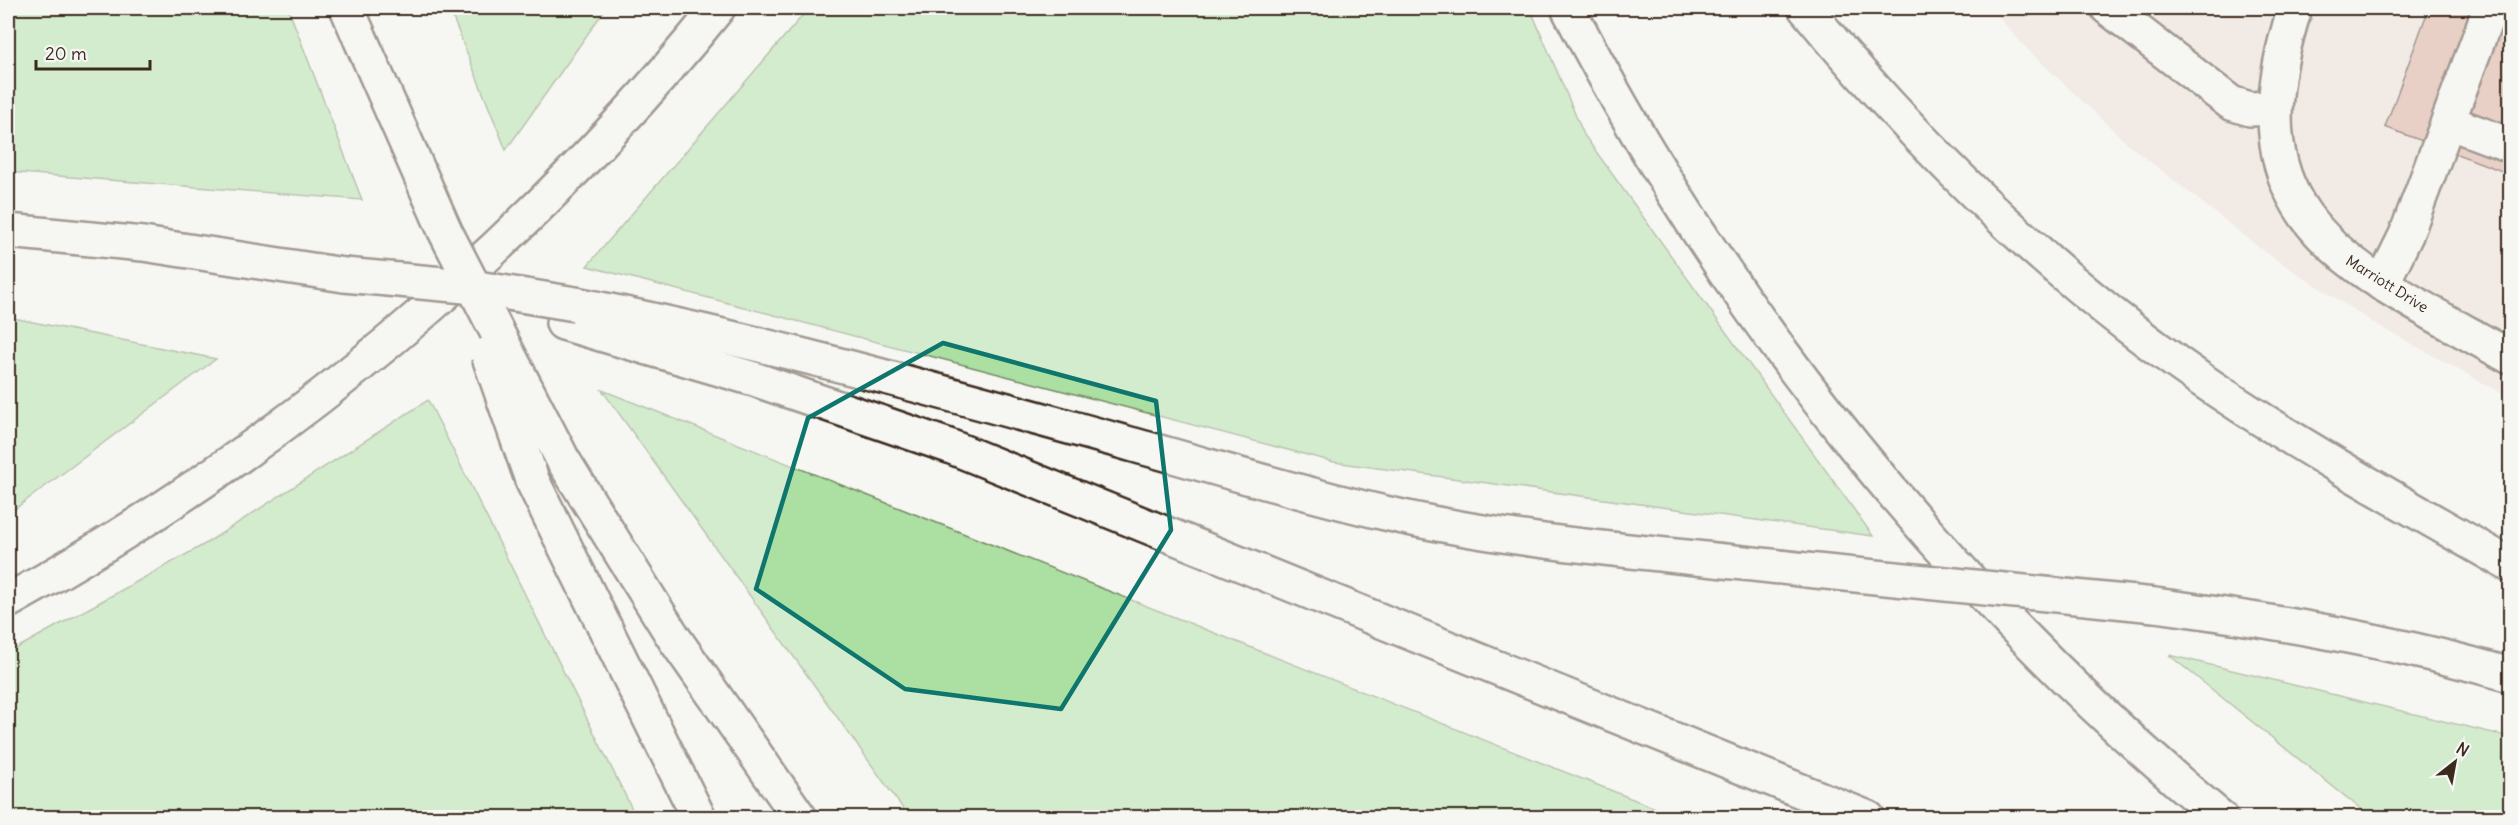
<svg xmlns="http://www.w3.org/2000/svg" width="2518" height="825" font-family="Delius,sans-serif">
<rect width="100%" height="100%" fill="#f6f6f2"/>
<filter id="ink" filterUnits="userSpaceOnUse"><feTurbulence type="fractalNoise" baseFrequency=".0167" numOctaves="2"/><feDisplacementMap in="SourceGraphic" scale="12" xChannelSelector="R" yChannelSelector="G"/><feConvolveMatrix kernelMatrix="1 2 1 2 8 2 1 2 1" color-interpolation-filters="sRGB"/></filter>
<g filter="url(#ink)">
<polygon fill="#eeddd5" points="1990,8 2510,8 2510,398 2372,322 2265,252 2130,146 2027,49"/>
<g fill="#abe0a2" stroke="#738560" stroke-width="1.5">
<polygon points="8,8 288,8 362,200 8,172"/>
<polygon points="449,8 606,8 506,150"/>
<polygon points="809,8 1530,8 1584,135 1873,536 1334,462 587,266"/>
<polygon points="8,317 216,359 8,514"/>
<polygon points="602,390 1678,817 909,817"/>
<polygon points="428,400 636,817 8,817 8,653 205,544"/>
<polygon points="2169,655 2510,737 2510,817 2371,817"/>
</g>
<polygon fill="#daa391" stroke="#3b2a1e" stroke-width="1.5" points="2429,8 2510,8 2510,174 2385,127"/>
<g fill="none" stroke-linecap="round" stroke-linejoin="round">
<g stroke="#3b2a1e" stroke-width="38">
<g id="minor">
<polyline points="2108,8 2231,103 2250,109 2274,108"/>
<path d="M2295,8c-70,215 55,258 215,349"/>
<polyline points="2448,122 2510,145"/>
<polyline points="2382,284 2406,235 2490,8"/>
</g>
</g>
<g stroke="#3b2a1e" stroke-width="38">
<g id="highway">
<polyline points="347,8 360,38"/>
<path d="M1568,8c160,309 384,587 653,810"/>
<path d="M1805,8c121,147 256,279 416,385 93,62 192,116 289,172"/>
<polyline points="8,231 143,244 344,275"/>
<path d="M575,304c189,37 374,90 559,141 84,23 167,49 251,68 138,32 280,40 421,57"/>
<polyline points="563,323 754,379 949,446 1868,818"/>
<polyline points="563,460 674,638 800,818"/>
<polyline points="532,480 699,818"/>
<path d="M8,601c272,-150 515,-351 710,-593"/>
<path d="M2155,605c120,16 239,36 355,70"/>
</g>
</g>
<use href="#minor" stroke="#f6f6f2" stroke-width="33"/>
<use href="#highway" stroke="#f6f6f2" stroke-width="33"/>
<g stroke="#3b2a1e" stroke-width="38" stroke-linecap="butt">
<g id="highway-bridge">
<polyline points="360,38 445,231 563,460"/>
<polyline points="344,275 465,286 575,304"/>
<polyline points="488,354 532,480"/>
<polyline points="1806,570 2155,605"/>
</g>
</g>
<use href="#highway-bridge" stroke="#f6f6f2" stroke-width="33"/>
</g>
</g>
<path d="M0 0H2518V825H0ZM943,343l213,58 15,129 -110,179 -156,-20 -149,-100 52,-171z" fill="#f6f6f2" fill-opacity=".55" fill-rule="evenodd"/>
<path fill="none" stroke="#0f766e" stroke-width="4.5" stroke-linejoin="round" d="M943,343l213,58 15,129 -110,179 -156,-20 -149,-100 52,-171z"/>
<g text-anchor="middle" stroke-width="4.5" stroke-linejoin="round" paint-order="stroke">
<g font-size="15" fill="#3b2a1e" stroke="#f6f6f2">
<text transform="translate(2387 284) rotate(32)" y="5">Marriott Drive</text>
</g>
</g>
<rect width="2518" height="825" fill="none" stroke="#f6f6f2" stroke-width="30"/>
<rect x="15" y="15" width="2488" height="795" fill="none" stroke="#3b2a1e" stroke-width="2" filter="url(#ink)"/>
<g transform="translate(2455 762) rotate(31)" stroke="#f6f6f2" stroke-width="4.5" paint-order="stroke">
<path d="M0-4.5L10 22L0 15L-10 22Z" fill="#3b2a1e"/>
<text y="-9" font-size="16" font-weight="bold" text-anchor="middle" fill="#3b2a1e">N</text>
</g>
<path d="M36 60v9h114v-9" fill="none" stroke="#3b2a1e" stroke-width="3"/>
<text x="45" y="60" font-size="18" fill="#3b2a1e" stroke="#f6f6f2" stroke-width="4.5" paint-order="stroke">20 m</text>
</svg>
